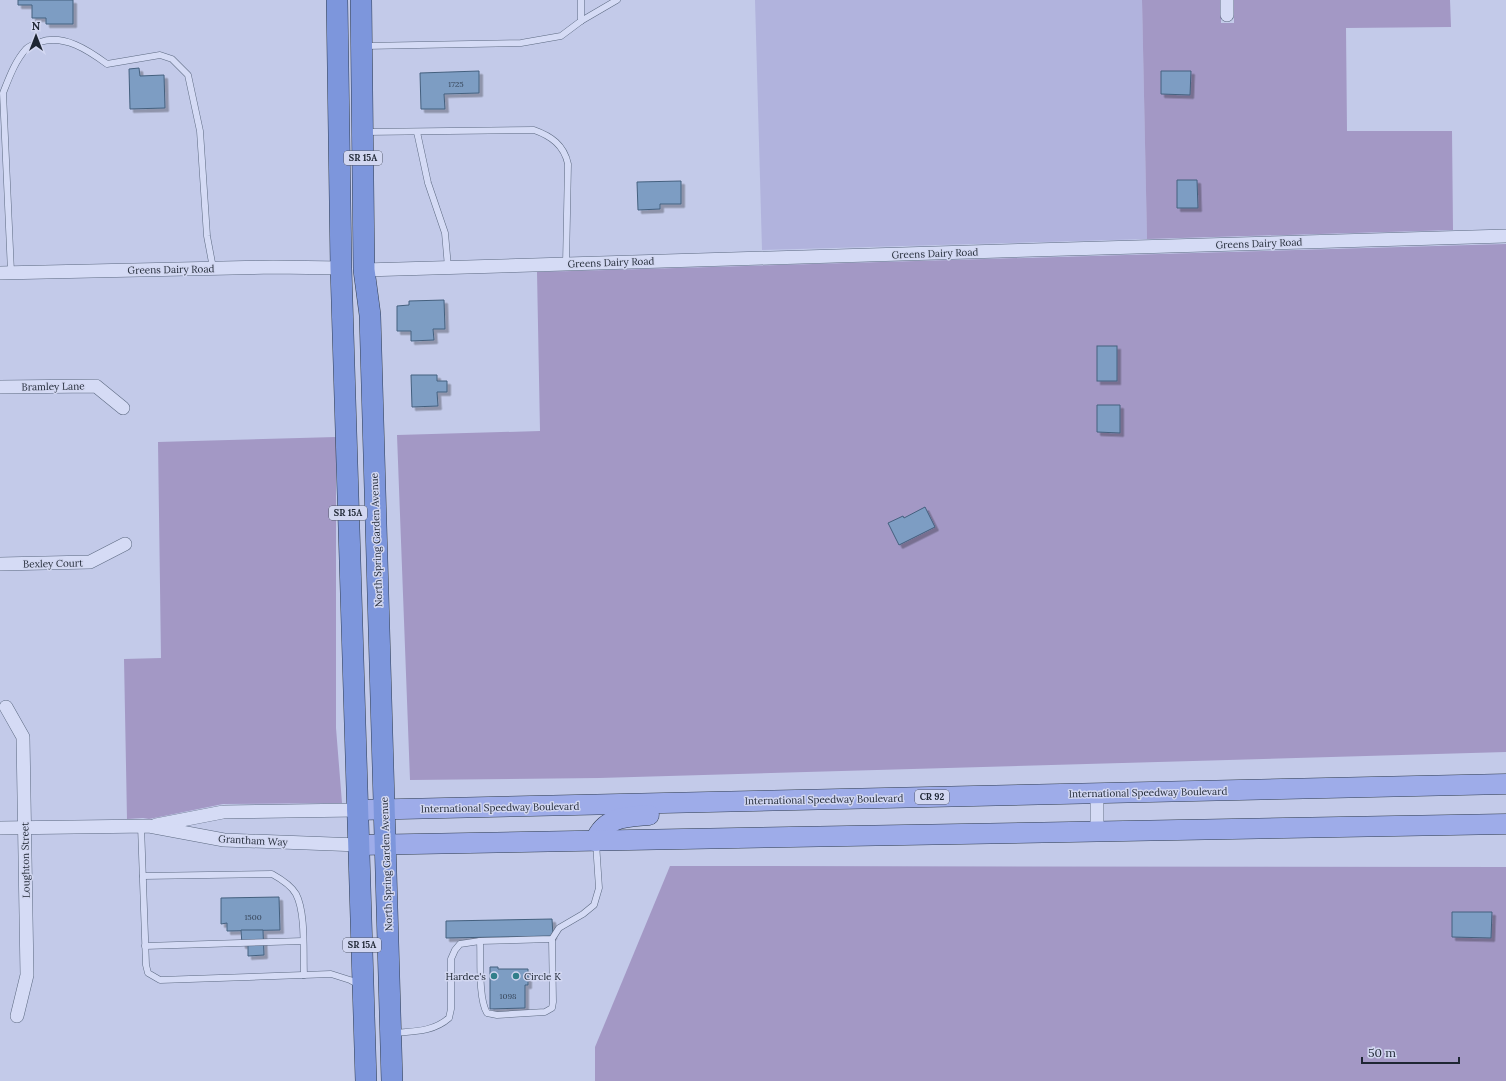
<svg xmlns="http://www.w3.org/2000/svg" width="1506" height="1081" font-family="Lora,serif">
<defs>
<filter id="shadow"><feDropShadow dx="3.5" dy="3.5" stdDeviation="0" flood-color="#0004"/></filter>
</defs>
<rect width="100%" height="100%" fill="#c3cae9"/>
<polygon fill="#b1b3dd" points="755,0 1142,0 1147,239 762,250"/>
<g fill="#a398c5">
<polygon points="1142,0 1221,0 1221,23 1234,23 1234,0 1450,0 1451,27 1346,28 1347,131 1452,131 1453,230 1147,239"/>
<polygon points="1506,244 1506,752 599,778 410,780 397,435 540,431 537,272"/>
<polygon points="336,437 336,728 342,803 223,804 149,819 143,818 127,819 124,659 161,658 158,442"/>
<polygon points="670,866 1506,867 1506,1081 595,1081 595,1047"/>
</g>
<g fill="#7d9dc3" stroke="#44607e" filter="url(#shadow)">
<polygon points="18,0 73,0 73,24 46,24 46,18 32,18 32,5 18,5"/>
<polygon points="139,68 140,76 164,75 165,108 130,109 129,69"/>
<polygon points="479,71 479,93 444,94 445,109 421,109 420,73"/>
<polygon points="1161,71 1191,71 1190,95 1161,94"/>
<polygon points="1177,180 1197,180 1198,208 1177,208"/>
<polygon points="681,181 681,204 660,204 660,209 638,210 637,182"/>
<polygon points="444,300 445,329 433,329 434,340 411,341 411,331 397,331 397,306 409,305 409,301"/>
<rect x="1097" y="346" width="20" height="35"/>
<polygon points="411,375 437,375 437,381 447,381 447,392 437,392 438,406 412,407"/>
<polygon points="1097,405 1120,405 1120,433 1097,432"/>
<polygon points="925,507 935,527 899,545 888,523 903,516 904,518"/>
<polygon points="279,897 280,930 227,931 227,923 221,924 221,898"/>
<polygon points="1452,912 1492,912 1491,938 1452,937"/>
<polygon points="552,919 553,936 446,938 446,921"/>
<polygon points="241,930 263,930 264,955 248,956 248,945 242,945"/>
<polygon points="490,967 498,967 498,969 528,969 528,985 525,985 525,1008 490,1009"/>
</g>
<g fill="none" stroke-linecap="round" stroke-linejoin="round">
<g stroke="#5c6981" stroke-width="7">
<g id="service">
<polyline points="581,0 581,21"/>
<polyline points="365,46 521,43 561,36 581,21 617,0"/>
<path d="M365,132l169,-2c17,6 30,15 34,34l-2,100"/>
<polyline points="417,132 428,183 445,233 448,267"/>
<path d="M11,272l-8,-179c6,-15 12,-32 23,-44 3,-3 9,-5 14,-7 24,-8 48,8 67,22l53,-9 12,4 16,16 12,56 7,105 6,32"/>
<polyline points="141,826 146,965 148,973 160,980 331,974 350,980 358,984"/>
<path d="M143,876l129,-2c9,5 19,11 24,20 10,19 7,59 8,81"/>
<path d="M480,941c1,18 -2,57 7,72l10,2 48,-3 7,-4 1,-6 -1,-63"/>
<polyline points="145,946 303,941"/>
<path d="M394,1033c20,-2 39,-1 55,-15l2,-9v-50l4,-9 5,-6 20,-3 72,-2 7,-11 24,-14 11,-9 5,-17 -3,-45"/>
</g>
</g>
<g stroke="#5c6981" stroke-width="14">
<g id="minor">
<polyline points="1227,0 1227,15"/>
<polyline points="364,270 1506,236"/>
<polyline points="0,273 273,267 341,268"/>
<polyline points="0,387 96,386 123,408"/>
<polyline points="0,564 90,562 125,544"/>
<polyline points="6,707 23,737 27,975 17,1016"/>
<polyline points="1097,793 1097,831"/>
<polyline points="156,825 223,812 357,810"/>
<polyline points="0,828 149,826 224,840 359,845"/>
</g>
</g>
<g stroke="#303d4f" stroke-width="21">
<g id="primary">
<polyline points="357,810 1506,784"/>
<path d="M595,841c10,-25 32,-24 54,-26"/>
<polyline points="359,845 1506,824"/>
</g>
</g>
<g stroke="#303d4f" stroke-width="22">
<g id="trunk">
<polyline points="337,0 341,268 366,1081"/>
<polyline points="361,0 364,270 370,315 392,1081"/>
</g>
</g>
<use href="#service" stroke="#d5dbf5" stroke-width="6"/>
<use href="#minor" stroke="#d5dbf5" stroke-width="13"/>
<use href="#primary" stroke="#9eace9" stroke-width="20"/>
<use href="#trunk" stroke="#7d96dc" stroke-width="21"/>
</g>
<g fill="#327f8a" stroke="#d2d7f1" stroke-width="1.5">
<circle cx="494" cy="976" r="4"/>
<circle cx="516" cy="976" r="4"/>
</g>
<g text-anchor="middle" stroke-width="3" stroke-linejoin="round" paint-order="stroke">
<g font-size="8" fill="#364457">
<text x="456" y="87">1725</text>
<text x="253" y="920">1500</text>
<text x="508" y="999">1098</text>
</g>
<g fill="#d2d7f1" stroke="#545b6c" stroke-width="1">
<rect x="344" y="151" width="38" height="14" rx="3"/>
<rect x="329" y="506" width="38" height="14" rx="3"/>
<rect x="915" y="790" width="34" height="14" rx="3"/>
<rect x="343" y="938" width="38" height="14" rx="3"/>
</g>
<g font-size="9" font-weight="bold" fill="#1e2633">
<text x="363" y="161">SR 15A</text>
<text x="348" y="516">SR 15A</text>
<text x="932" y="800">CR 92</text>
<text x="362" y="948">SR 15A</text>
</g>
<g font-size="10" fill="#1e2633" stroke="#d2d7f1">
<text transform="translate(1259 243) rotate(-2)" y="4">Greens Dairy Road</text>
<text transform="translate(935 253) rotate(-2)" y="4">Greens Dairy Road</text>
<text transform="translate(611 262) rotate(-2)" y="4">Greens Dairy Road</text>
<text transform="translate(171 269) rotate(-1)" y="4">Greens Dairy Road</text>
<text transform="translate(53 386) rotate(-1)" y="4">Bramley Lane</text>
<text transform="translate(376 540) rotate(-92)" y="4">North Spring Garden Avenue</text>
<text transform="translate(53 563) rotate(-1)" y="4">Bexley Court</text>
<text transform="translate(1148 792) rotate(-1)" y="4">International Speedway Boulevard</text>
<text transform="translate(824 799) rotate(-1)" y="4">International Speedway Boulevard</text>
<text transform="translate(500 807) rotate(-1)" y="4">International Speedway Boulevard</text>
<text transform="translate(253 840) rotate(3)" y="4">Grantham Way</text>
<text transform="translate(25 860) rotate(-91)" y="4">Loughton Street</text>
<text transform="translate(386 864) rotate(-92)" y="4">North Spring Garden Avenue</text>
</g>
<g font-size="10" fill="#1e2633" stroke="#d2d7f1" text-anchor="end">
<text x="486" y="980">Hardee's</text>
<text x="524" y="980" text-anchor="start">Circle K</text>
</g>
</g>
<g transform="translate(36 36)" stroke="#d2d7f1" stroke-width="3" paint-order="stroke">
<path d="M0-3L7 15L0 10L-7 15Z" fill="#1e2633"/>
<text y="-6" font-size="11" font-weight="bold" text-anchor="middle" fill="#1e2633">N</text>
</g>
<path d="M1362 1057v6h97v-6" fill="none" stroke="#1e2633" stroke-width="2"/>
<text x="1368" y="1057" font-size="12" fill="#1e2633" stroke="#d2d7f1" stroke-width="3" paint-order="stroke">50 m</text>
</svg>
